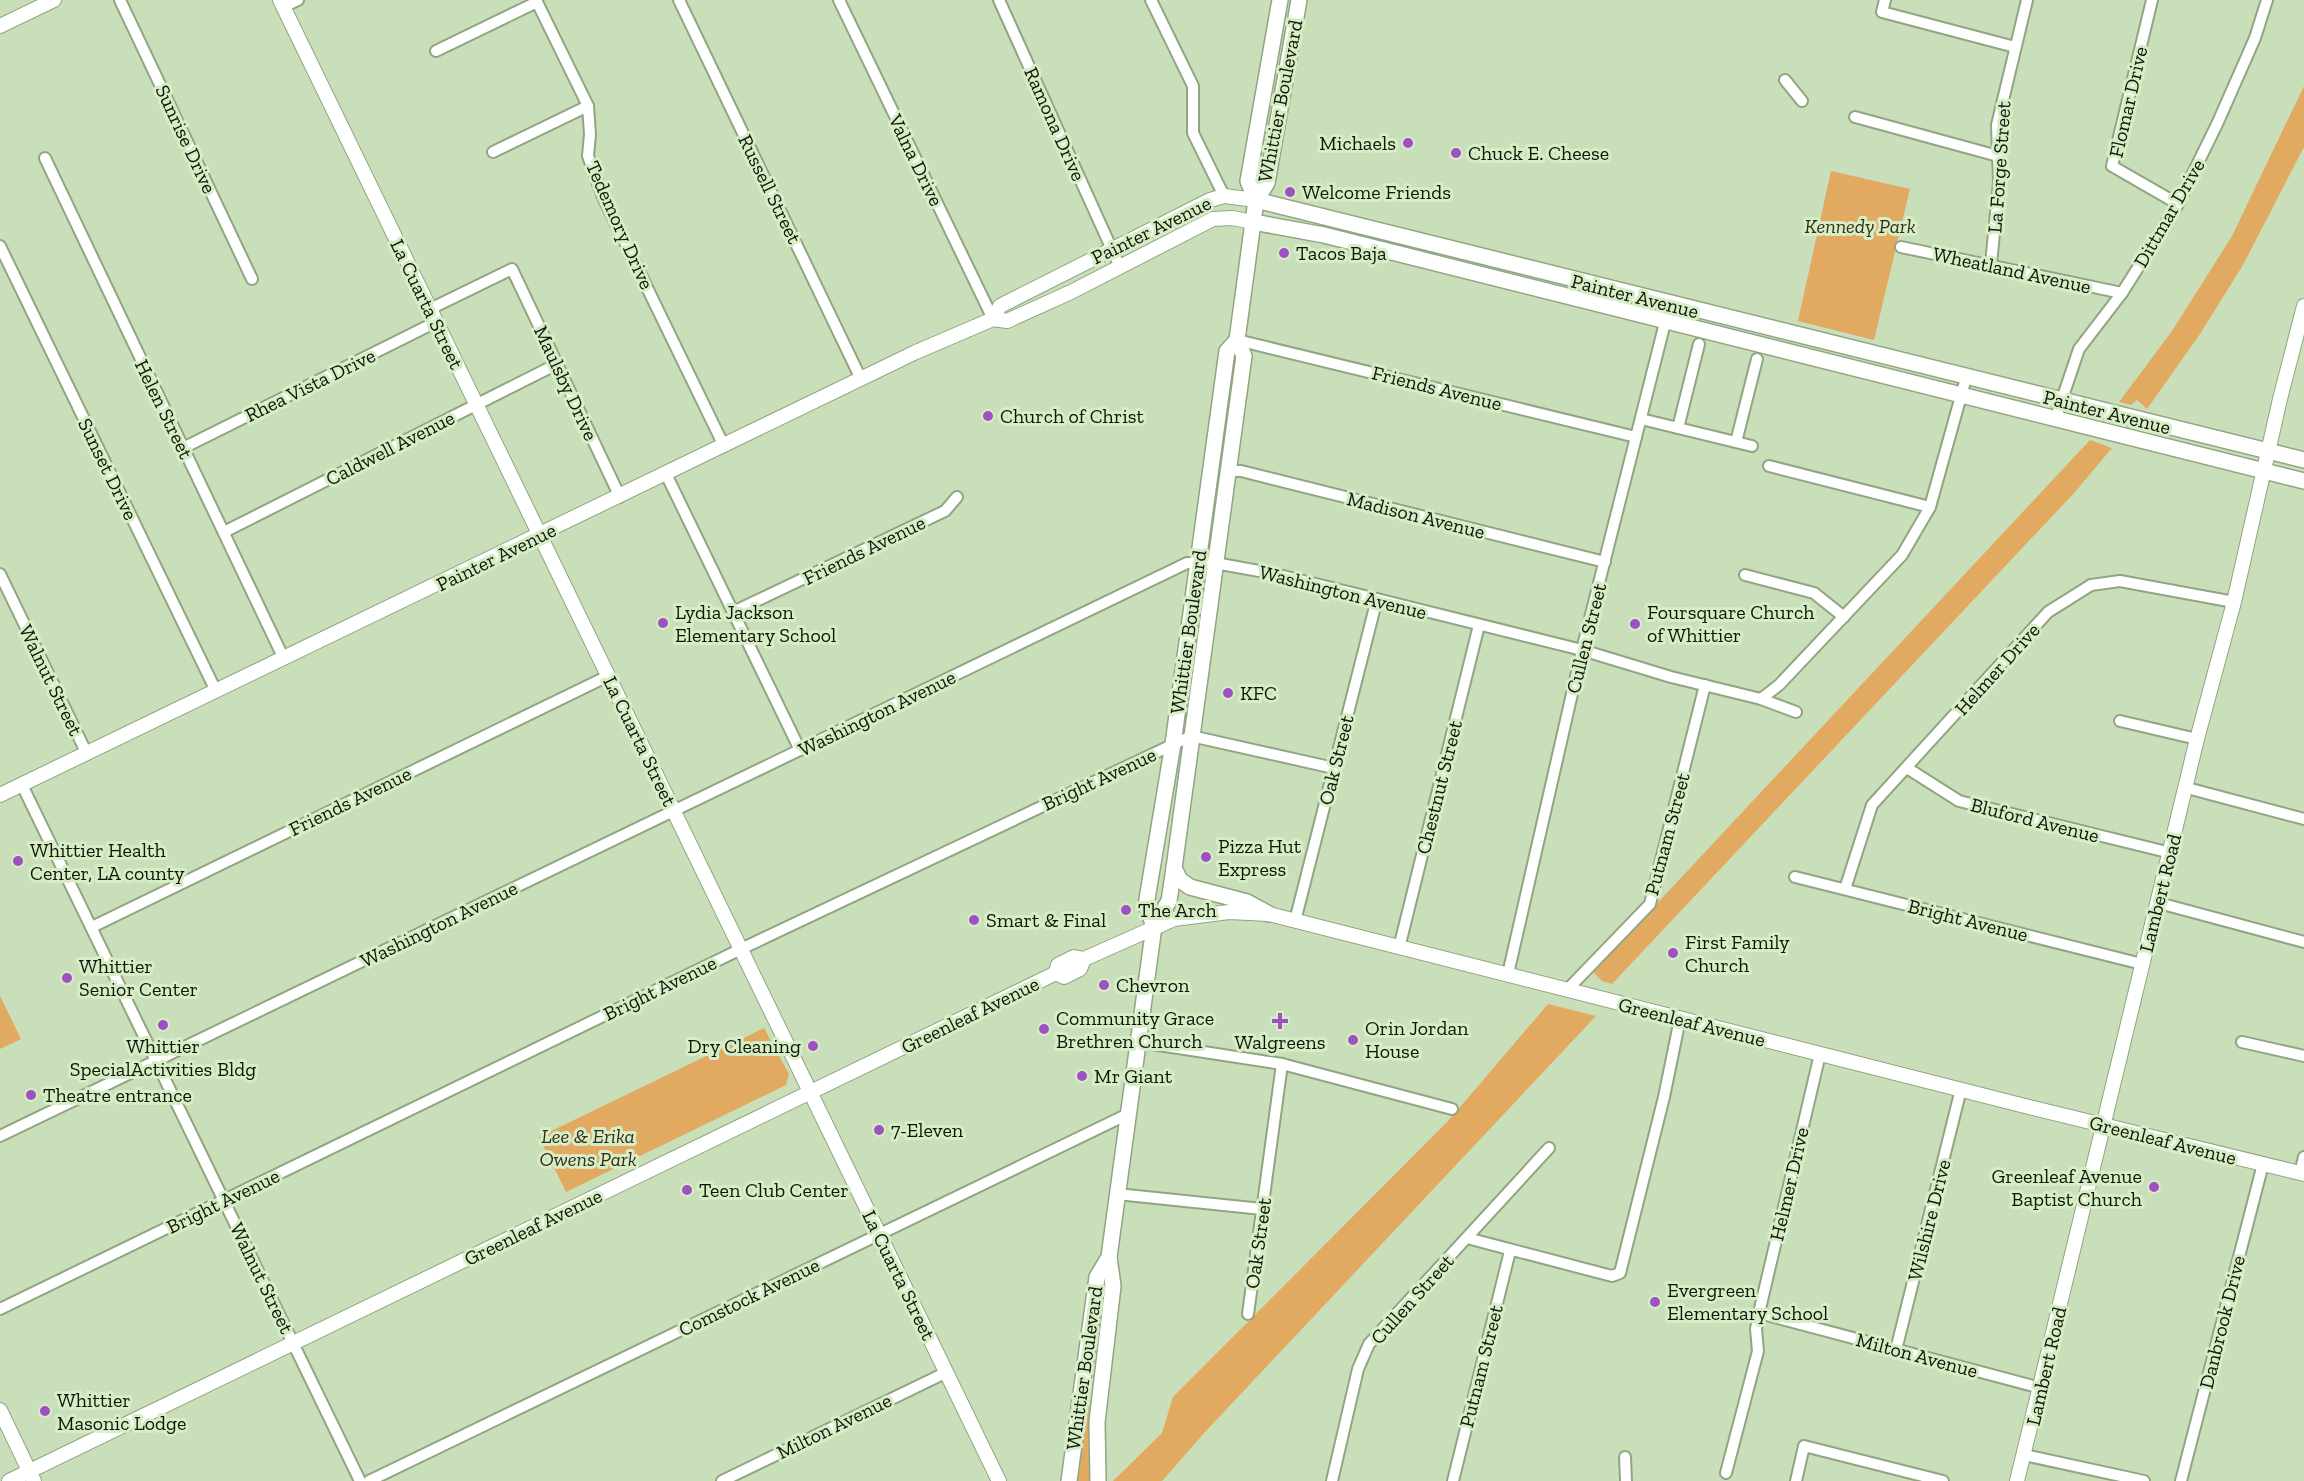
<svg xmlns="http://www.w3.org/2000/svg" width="2304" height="1481" font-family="'Zilla Slab',serif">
<rect width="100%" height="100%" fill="#c9dfb9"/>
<g fill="#e2aa61">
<polygon points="2304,86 2304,147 2243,265 2200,334 2147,409 2137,400 2131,405 2119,402 2172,331 2232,236"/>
<polygon points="1831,171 1910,189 1874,340 1798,321"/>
<polygon points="2090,440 2112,448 2075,492 1612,984 1602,981 1593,972"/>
<polygon points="0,996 21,1039 0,1049"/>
<polygon points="1548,1004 1596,1016 1206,1431 1162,1481 1113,1481 1162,1433 1173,1397 1449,1120"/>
<polygon points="764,1028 789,1074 786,1085 566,1192 539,1137"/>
<polygon points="1089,1398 1089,1481 1077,1481"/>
</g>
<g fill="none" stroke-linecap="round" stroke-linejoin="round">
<g stroke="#90a581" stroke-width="14">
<g id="street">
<polyline points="120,0 252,279"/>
<polyline points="536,0 588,106 590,134 588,156 603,197 724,446"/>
<polyline points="679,0 861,379"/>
<polyline points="839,0 993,319"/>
<polyline points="999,0 1119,265"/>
<polyline points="1151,0 1193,86 1193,133 1224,196"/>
<polyline points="1885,0 1882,12 2015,47"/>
<polyline points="2152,0 2112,166 2178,204"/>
<polyline points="283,7 298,0"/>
<polyline points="436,51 537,2"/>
<polyline points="1785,80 1802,101"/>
<polyline points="1855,117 1998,156"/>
<polyline points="493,152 588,106"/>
<polyline points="45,158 284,659"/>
<polyline points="0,246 216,691"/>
<polyline points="1901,247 2122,293"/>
<polyline points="1991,264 1999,182 1997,125 2027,0"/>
<polyline points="430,309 512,269 620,497"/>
<polyline points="1237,340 1636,437"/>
<polyline points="2056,417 2079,349 2122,293 2178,204 2218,122 2255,38 2267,0"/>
<polyline points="1641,419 1752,446"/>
<polyline points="1678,428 1699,344"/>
<polyline points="1736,442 1757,359"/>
<polyline points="183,448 436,322"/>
<polyline points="1769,466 1930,507"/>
<polyline points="1227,471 1241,471 1605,562"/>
<polyline points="666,474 800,750"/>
<polyline points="224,532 557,364"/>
<polyline points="0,574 87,754"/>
<polyline points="1745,575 1814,593 1844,617"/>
<polyline points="733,612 945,511 957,497"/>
<polyline points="1761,699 1779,685 1902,555 1930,507 1966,378"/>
<polyline points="2120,721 2197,739"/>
<polyline points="1907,768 1959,801 2171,853"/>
<polyline points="22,785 360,1481"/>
<polyline points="2187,788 2304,819"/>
<polyline points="1795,877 2142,964"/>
<polyline points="1845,889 1872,805 2048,612 2091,585 2120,581 2234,602"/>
<polyline points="2159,903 2304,942"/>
<polyline points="1295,921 1377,599"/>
<polyline points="92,927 608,676"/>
<polyline points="1399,948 1479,625"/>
<polyline points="1508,974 1582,650 1670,303"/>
<polyline points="1567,990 1650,904 1705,685"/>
<polyline points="1139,1042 1282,1064 1452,1109"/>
<polyline points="2242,1042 2304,1056"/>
<polyline points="0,1136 1187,563 1215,563 1275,574 1377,599 1582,650 1671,677 1761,699 1796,712"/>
<polyline points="2300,1173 2304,1157"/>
<polyline points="1117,1194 1262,1209"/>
<polyline points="1467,1238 1612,1276 1620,1273 1664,1097 1680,1019"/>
<polyline points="0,1309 741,949 1191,736 1334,768"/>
<polyline points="1759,1313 2041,1388"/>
<polyline points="1248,1314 1282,1064"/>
<polyline points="1896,1350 1961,1089"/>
<polyline points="2024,1455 2144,1481"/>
<polyline points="1625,1457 1626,1481"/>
<polyline points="1726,1473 1758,1351 1756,1329 1759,1313 1820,1054"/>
<polyline points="369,1481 1128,1114"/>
<polyline points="722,1481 947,1372"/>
<polyline points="1332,1481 1358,1369 1369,1344 1549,1148"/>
<polyline points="1453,1481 1510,1251"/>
<polyline points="1796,1481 1804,1446 1943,1481"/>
<polyline points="2181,1481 2263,1164"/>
</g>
</g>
<g stroke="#90a581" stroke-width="16">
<g id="secondary">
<polyline points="280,0 999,1481"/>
<polyline points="0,26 54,0"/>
<polyline points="993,319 1000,306 1210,200 1224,196 1256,200"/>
<polyline points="0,795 916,352 993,319 1007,321 1071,292 1213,219 1232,218 1253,222"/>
<polyline points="1056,973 1058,965 1074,957 1084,959 1174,919 1229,912 1269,914 2025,1106 2304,1174"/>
<polyline points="0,1410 34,1481"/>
<polyline points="9,1481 1056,973 1064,977 1080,969 1084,959"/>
<polyline points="2017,1481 2197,739 2234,602 2280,399 2304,306"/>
</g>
</g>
<g stroke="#90a581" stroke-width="18">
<g id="primary">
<polyline points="1256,200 2304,460"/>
<polyline points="1256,200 1248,181 1280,0"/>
<polyline points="1253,222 1324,235 2304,481"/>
<polyline points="1174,868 1180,880 1190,887 1247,902 1269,914"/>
<polyline points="1154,926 1146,905 1173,744 1227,351 1237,340"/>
<polyline points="1069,1481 1097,1277 1109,1257"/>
<polyline points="1098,1481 1097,1422 1113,1286 1109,1257 1154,926 1169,901 1174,868 1244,356 1237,340 1256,200 1267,183 1299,0"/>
</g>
</g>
<use href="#street" stroke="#fff" stroke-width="10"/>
<use href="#secondary" stroke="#fff" stroke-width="14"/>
<use href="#primary" stroke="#fff" stroke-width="15"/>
</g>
<g fill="#9d51c3" stroke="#d6edc6" stroke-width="2">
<circle cx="1408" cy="143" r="6"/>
<circle cx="1456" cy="153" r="6"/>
<circle cx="1290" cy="192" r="6"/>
<circle cx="1284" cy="253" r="6"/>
<circle cx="988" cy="416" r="6"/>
<circle cx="663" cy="623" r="6"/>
<circle cx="1635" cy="624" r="6"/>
<circle cx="1228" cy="693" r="6"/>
<circle cx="1206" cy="857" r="6"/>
<circle cx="18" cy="861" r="6"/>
<circle cx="1126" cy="910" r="6"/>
<circle cx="974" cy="920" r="6"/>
<circle cx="1673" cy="953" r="6"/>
<circle cx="67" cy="978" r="6"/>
<circle cx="1104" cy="985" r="6"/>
<path d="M1277 1012h6v6h6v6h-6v6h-6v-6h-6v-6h6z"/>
<circle cx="163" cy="1025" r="6"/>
<circle cx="1044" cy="1029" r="6"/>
<circle cx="1353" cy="1040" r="6"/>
<circle cx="813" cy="1046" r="6"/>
<circle cx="1082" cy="1076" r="6"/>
<circle cx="31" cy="1095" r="6"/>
<circle cx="879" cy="1130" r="6"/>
<circle cx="2154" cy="1187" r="6"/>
<circle cx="687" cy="1190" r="6"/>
<circle cx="1655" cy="1302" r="6"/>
<circle cx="45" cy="1411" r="6"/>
</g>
<g text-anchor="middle" stroke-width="6" stroke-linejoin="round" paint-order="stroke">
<g font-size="20" fill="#0f1609" stroke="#d6edc6">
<text transform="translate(1280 101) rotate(-79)" y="7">Whittier Boulevard</text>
<text transform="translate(2128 102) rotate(-77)" y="7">Flomar Drive</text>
<text transform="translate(1055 124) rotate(66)" y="7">Ramona Drive</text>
<text transform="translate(186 139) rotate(65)" y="7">Sunrise Drive</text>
<text transform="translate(916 160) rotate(64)" y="7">Valna Drive</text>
<text transform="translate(1999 167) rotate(-86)" y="7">La Forge Street</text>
<text transform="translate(770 189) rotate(64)" y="7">Russell Street</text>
<text transform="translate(2169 213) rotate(-60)" y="7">Dittmar Drive</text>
<text transform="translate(620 225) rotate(66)" y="7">Tedemory Drive</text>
<text transform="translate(1151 230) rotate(-26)" y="7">Painter Avenue</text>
<text transform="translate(2012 270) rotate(12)" y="7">Wheatland Avenue</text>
<text transform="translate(1635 296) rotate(14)" y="7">Painter Avenue</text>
<text transform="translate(427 304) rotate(64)" y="7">La Cuarta Street</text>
<text transform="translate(566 383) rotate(65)" y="7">Maulsby Drive</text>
<text transform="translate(310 385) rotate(-26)" y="7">Rhea Vista Drive</text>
<text transform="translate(1437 388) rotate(14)" y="7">Friends Avenue</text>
<text transform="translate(164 409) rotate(64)" y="7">Helen Street</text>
<text transform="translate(2107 412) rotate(14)" y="7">Painter Avenue</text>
<text transform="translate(390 448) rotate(-27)" y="7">Caldwell Avenue</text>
<text transform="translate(108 469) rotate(64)" y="7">Sunset Drive</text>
<text transform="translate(1416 515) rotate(14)" y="7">Madison Avenue</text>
<text transform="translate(864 550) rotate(-26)" y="7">Friends Avenue</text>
<text transform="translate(496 557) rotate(-26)" y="7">Painter Avenue</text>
<text transform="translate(1343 592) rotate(14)" y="7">Washington Avenue</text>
<text transform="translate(1188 632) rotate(-82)" y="7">Whittier Boulevard</text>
<text transform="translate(1586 638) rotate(-76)" y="7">Cullen Street</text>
<text transform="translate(1997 669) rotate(-48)" y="7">Helmer Drive</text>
<text transform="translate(51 680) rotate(64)" y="7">Walnut Street</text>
<text transform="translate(877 713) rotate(-26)" y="7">Washington Avenue</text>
<text transform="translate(640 741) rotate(64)" y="7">La Cuarta Street</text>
<text transform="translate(1336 760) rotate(-76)" y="7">Oak Street</text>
<text transform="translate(1099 779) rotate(-25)" y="7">Bright Avenue</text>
<text transform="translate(1439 787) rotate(-76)" y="7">Chestnut Street</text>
<text transform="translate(350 801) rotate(-26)" y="7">Friends Avenue</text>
<text transform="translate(2035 820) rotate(14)" y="7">Bluford Avenue</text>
<text transform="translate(1667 834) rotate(-75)" y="7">Putnam Street</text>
<text transform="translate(2160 893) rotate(-76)" y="7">Lambert Road</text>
<text transform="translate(1968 920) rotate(14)" y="7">Bright Avenue</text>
<text transform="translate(439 924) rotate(-26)" y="7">Washington Avenue</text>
<text transform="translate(660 988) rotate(-26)" y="7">Bright Avenue</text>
<text transform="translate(970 1015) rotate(-26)" y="7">Greenleaf Avenue</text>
<text transform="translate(1692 1022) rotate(14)" y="7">Greenleaf Avenue</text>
<text transform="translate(2163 1140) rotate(14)" y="7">Greenleaf Avenue</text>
<text transform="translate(1789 1184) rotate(-77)" y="7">Helmer Drive</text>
<text transform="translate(223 1201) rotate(-26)" y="7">Bright Avenue</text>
<text transform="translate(1929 1220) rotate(-76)" y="7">Wilshire Drive</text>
<text transform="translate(533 1227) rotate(-26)" y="7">Greenleaf Avenue</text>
<text transform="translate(1258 1243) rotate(-82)" y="7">Oak Street</text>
<text transform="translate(899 1275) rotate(64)" y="7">La Cuarta Street</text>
<text transform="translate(262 1278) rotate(64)" y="7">Walnut Street</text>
<text transform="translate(749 1297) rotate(-26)" y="7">Comstock Avenue</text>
<text transform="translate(1412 1299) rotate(-48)" y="7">Cullen Street</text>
<text transform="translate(2222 1322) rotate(-76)" y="7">Danbrook Drive</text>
<text transform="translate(1917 1355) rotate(15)" y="7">Milton Avenue</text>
<text transform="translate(1481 1366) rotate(-76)" y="7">Putnam Street</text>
<text transform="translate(2046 1366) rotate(-77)" y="7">Lambert Road</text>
<text transform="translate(1084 1368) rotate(-82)" y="7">Whittier Boulevard</text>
<text transform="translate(834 1426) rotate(-26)" y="7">Milton Avenue</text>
</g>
<g font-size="20" fill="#0f1609" stroke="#d6edc6" text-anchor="start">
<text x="1396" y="150" text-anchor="end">Michaels</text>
<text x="1468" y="160">Chuck E. Cheese</text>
<text x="1302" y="199">Welcome Friends</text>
<text x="1296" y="260">Tacos Baja</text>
<text x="1000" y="423">Church of Christ</text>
<text x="675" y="619">Lydia Jackson<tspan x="675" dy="23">Elementary School</tspan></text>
<text x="1647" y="619">Foursquare Church<tspan x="1647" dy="23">of Whittier</tspan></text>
<text x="1240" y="700">KFC</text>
<text x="1218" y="853">Pizza Hut<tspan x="1218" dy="23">Express</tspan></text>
<text x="30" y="857">Whittier Health<tspan x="30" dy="23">Center, LA county</tspan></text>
<text x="1138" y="917">The Arch</text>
<text x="986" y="927">Smart &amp; Final</text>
<text x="1685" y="949">First Family<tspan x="1685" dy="23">Church</tspan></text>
<text x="79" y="973">Whittier<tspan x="79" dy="23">Senior Center</tspan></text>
<text x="1116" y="992">Chevron</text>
<text x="1056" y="1025">Community Grace<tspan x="1056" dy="23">Brethren Church</tspan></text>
<text x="1365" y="1035">Orin Jordan<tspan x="1365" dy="23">House</tspan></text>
<text x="1280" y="1049" text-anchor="middle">Walgreens</text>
<text x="163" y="1053" text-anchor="middle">Whittier<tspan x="163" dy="23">SpecialActivities Bldg</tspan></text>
<text x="801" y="1053" text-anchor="end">Dry Cleaning</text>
<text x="1094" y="1083">Mr Giant</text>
<text x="43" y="1102">Theatre entrance</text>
<text x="891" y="1137">7-Eleven</text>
<text x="2142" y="1183" text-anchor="end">Greenleaf Avenue<tspan x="2142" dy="23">Baptist Church</tspan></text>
<text x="699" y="1197">Teen Club Center</text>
<text x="1667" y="1297">Evergreen<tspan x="1667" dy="23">Elementary School</tspan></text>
<text x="57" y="1407">Whittier<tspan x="57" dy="23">Masonic Lodge</tspan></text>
</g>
<g font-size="20" font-style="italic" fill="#372a19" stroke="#d6edc6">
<text x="1860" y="233">Kennedy Park</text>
<text x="588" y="1143">Lee &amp; Erika<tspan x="588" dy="23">Owens Park</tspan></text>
</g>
</g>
</svg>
